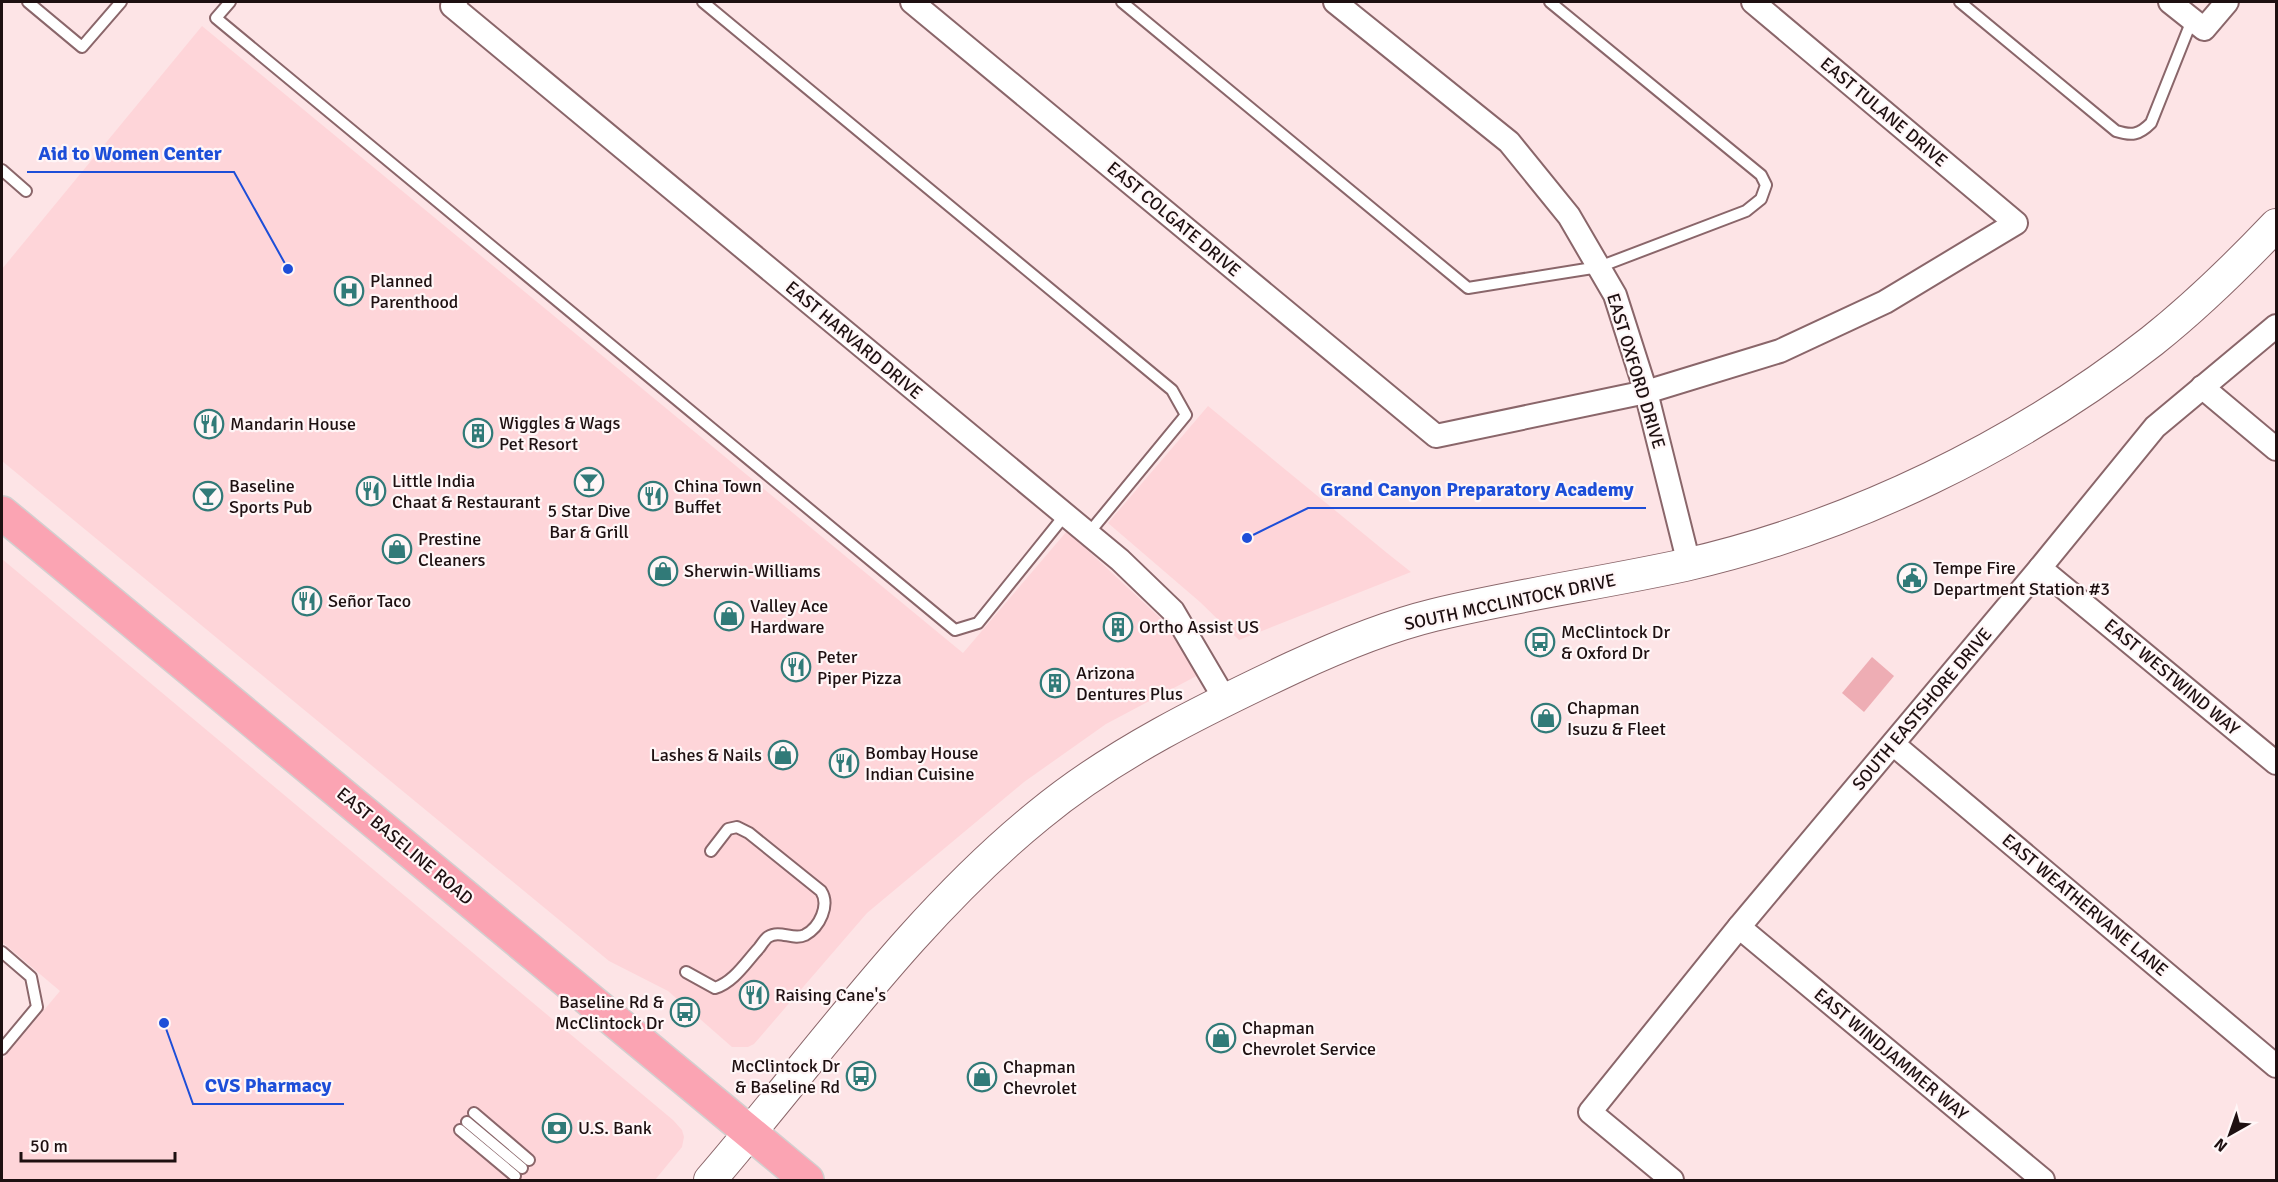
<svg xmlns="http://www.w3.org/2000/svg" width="2278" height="1182" font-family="Signika,sans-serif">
<rect width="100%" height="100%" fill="#fde4e6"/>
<g fill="#fed5d9">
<polygon points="202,26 963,653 1067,531 1172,629 1202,673 1106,724 1024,782 867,913 754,1044 748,1047 732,1047 668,991 609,961 2,461 2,269"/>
<polygon points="1208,406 1387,553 1411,572 1239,640 1200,602 1108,523"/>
<polygon points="2,559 673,1120 682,1130 684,1137 682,1147 655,1180 2,1180 2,1060 60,991 2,942"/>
</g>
<polygon fill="#eeadb4" points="1872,657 1894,676 1864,712 1842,693"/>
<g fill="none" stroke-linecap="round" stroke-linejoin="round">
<g stroke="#8a666a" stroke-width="14">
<g id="lane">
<polyline points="28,2 82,47 121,2"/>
<polyline points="230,2 216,18 955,630 978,623 1065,515"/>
<polyline points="703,2 1172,390 1186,415 1088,534"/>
<polyline points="1122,2 1468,288 1599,267 1746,211 1761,199 1766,185 1761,175 1550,2"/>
<path d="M1960,2l156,129c16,5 23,4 35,-8l41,-103"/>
<polyline points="2,170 26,191"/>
<polyline points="2,952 31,977 37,1007 2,1049"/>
<path d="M686,972l29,16c19,-6 31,-26 44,-40 3,-4 6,-9 9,-11 12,-8 25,4 37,-2 15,-8 25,-30 16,-44l-72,-58 -12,-6 -9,2 -17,22"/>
<polyline points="474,1113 529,1160"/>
<polyline points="467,1122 522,1168"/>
<polyline points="460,1130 515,1176"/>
</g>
</g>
<g stroke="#8a666a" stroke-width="26">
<g id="street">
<polyline points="456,2 452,6 1120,560 1173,611 1226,701"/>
<polyline points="912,2 1436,436 1646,392 1780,351 1885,302 2016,223 1753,2"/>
<polyline points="1335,2 1509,142 1569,216 1615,295 1646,392 1689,564"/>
<polyline points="2170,2 2204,29 2227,2"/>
<polyline points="2202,387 2276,449"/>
<polyline points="2040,568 2276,763"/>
<polyline points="1893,744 2276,1066"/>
<polyline points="1739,927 2043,1180"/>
<polyline points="1672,1180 1590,1112 1739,927 2040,568 2155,427 2276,326"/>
</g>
</g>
<g stroke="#8a666a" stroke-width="34">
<path id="secondary" d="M710,1180c105,-122 203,-263 329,-365 75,-62 166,-106 253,-147 43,-20 97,-42 142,-53 83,-20 168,-32 251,-50 166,-38 333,-119 467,-224 44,-35 85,-75 124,-116"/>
</g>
<g stroke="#d2cfcf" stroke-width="36">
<polyline id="primary" points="2,513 807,1180"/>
</g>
<use href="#lane" stroke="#fff" stroke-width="10"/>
<use href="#street" stroke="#fff" stroke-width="22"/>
<use href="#secondary" stroke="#fff" stroke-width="32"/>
<use href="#primary" stroke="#fba4b3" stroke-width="33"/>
</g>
<defs>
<g id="hospital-ring" transform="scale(1.5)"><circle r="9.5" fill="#fff6f7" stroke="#317a78" stroke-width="1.5"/><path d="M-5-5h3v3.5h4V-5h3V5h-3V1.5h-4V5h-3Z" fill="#317a78"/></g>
<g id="restaurant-ring" transform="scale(1.5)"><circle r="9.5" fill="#fff6f7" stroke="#317a78" stroke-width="1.5"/><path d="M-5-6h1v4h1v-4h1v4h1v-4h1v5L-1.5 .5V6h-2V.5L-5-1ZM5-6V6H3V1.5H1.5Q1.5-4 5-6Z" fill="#317a78"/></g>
<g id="building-ring" transform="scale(1.5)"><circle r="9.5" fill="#fff6f7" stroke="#317a78" stroke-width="1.5"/><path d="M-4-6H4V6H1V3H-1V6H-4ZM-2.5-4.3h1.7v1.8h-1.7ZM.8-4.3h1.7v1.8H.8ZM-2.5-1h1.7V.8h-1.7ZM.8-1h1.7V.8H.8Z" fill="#317a78"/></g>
<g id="bar-ring" transform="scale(1.5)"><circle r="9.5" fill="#fff6f7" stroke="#317a78" stroke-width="1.5"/><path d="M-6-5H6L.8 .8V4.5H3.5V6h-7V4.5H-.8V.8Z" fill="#317a78"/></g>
<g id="shop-ring" transform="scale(1.5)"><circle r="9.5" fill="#fff6f7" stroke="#317a78" stroke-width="1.5"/><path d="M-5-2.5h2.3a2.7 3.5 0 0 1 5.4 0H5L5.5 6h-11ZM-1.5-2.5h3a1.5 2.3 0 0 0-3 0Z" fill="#317a78"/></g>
<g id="civic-ring" transform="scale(1.5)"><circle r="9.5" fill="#fff6f7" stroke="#317a78" stroke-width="1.5"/><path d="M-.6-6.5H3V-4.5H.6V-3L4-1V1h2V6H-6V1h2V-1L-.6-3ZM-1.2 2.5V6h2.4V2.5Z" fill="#317a78"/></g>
<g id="bus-ring" transform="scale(1.5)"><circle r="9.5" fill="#fff6f7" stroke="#317a78" stroke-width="1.5"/><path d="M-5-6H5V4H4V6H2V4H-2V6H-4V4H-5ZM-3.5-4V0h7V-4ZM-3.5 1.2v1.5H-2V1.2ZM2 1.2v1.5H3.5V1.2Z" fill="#317a78"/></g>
<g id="bank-ring" transform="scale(1.5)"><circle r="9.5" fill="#fff6f7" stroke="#317a78" stroke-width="1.5"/><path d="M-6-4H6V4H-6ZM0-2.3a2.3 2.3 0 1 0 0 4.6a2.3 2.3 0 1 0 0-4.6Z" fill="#317a78"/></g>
</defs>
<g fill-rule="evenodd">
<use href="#hospital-ring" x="349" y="291"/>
<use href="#restaurant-ring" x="209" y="424"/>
<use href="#building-ring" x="478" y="433"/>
<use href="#bar-ring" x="589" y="482"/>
<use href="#restaurant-ring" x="371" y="491"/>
<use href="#bar-ring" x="208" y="496"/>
<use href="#restaurant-ring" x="653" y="496"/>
<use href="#shop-ring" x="397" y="549"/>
<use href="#shop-ring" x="663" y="571"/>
<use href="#civic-ring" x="1912" y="578"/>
<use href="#restaurant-ring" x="307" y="601"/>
<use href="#shop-ring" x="729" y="616"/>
<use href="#building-ring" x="1118" y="627"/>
<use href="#bus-ring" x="1540" y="642"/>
<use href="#restaurant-ring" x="796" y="667"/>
<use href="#building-ring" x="1055" y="683"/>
<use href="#shop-ring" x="1546" y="718"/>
<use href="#shop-ring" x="783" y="755"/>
<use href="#restaurant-ring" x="844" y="763"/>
<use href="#restaurant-ring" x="754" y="995"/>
<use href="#bus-ring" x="685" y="1012"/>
<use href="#shop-ring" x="1221" y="1038"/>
<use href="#bus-ring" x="861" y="1076"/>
<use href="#shop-ring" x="982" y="1077"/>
<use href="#bank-ring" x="557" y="1128"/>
</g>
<g text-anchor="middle" stroke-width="4.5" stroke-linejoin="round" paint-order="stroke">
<g font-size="18" fill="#1e1011" stroke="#fff6f7">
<text transform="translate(1884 112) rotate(40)" y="6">EAST TULANE DRIVE</text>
<text transform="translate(1174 219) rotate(40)" y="6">EAST COLGATE DRIVE</text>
<text transform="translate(854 340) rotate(40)" y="6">EAST HARVARD DRIVE</text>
<text transform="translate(1636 371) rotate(73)" y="6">EAST OXFORD DRIVE</text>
<text transform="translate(1510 602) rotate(-12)" y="6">SOUTH MCCLINTOCK DRIVE</text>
<text transform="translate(2172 677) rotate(40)" y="6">EAST WESTWIND WAY</text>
<text transform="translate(1922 709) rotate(-50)" y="6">SOUTH EASTSHORE DRIVE</text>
<text transform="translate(405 846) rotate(40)" y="6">EAST BASELINE ROAD</text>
<text transform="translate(2085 905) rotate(40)" y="6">EAST WEATHERVANE LANE</text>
<text transform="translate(1891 1054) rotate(40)" y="6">EAST WINDJAMMER WAY</text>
</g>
<g font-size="18" fill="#1e1011" stroke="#fff6f7" text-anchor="start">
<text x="370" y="287">Planned<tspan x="370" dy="21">Parenthood</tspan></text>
<text x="499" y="429">Wiggles &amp; Wags<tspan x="499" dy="21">Pet Resort</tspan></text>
<text x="230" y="430">Mandarin House</text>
<text x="392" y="487">Little India<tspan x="392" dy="21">Chaat &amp; Restaurant</tspan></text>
<text x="229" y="492">Baseline<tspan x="229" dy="21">Sports Pub</tspan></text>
<text x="674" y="492">China Town<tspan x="674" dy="21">Buffet</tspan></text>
<text x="589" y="517" text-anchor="middle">5 Star Dive<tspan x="589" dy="21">Bar &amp; Grill</tspan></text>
<text x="418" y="545">Prestine<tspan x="418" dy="21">Cleaners</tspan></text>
<text x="1933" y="574">Tempe Fire<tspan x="1933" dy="21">Department Station #3</tspan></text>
<text x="684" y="577">Sherwin-Williams</text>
<text x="328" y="607">Señor Taco</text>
<text x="750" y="612">Valley Ace<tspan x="750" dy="21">Hardware</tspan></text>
<text x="1139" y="633">Ortho Assist US</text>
<text x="1561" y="638">McClintock Dr<tspan x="1561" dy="21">&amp; Oxford Dr</tspan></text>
<text x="817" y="663">Peter<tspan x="817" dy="21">Piper Pizza</tspan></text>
<text x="1076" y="679">Arizona<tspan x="1076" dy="21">Dentures Plus</tspan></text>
<text x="1567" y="714">Chapman<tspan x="1567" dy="21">Isuzu &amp; Fleet</tspan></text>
<text x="865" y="759">Bombay House<tspan x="865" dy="21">Indian Cuisine</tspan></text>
<text x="762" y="761" text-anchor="end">Lashes &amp; Nails</text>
<text x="775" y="1001">Raising Cane's</text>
<text x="664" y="1008" text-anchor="end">Baseline Rd &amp;<tspan x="664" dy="21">McClintock Dr</tspan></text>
<text x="1242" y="1034">Chapman<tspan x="1242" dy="21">Chevrolet Service</tspan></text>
<text x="840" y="1072" text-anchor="end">McClintock Dr<tspan x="840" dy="21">&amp; Baseline Rd</tspan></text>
<text x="1003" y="1073">Chapman<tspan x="1003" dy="21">Chevrolet</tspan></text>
<text x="578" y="1134">U.S. Bank</text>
</g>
</g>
<path fill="none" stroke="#1d4ed8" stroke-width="2" d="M288 269L234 172H27M1247 538L1308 508H1646M164 1023L193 1104H344"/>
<g fill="#1d4ed8" stroke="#fff6f7" stroke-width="2">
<circle cx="288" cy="269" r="6"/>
<circle cx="1247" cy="538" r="6"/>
<circle cx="164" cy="1023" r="6"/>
</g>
<g font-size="20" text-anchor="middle" font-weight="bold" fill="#1d4ed8" stroke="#fff6f7" stroke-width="4.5" stroke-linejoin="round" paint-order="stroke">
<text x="130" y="160">Aid to Women Center</text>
<text x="1477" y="496">Grand Canyon Preparatory Academy</text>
<text x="268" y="1092">CVS Pharmacy</text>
</g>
<rect width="2278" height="1182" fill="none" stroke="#1e1011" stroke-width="6"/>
<g transform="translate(2230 1134) rotate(220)" stroke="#fff6f7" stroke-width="4.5" paint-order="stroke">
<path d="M0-4.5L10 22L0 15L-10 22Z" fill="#1e1011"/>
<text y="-9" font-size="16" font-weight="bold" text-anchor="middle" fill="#1e1011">N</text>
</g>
<path d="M21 1152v9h154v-9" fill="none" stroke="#1e1011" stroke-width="3"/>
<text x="30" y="1152" font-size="18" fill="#1e1011" stroke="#fff6f7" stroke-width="4.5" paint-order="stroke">50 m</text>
</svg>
